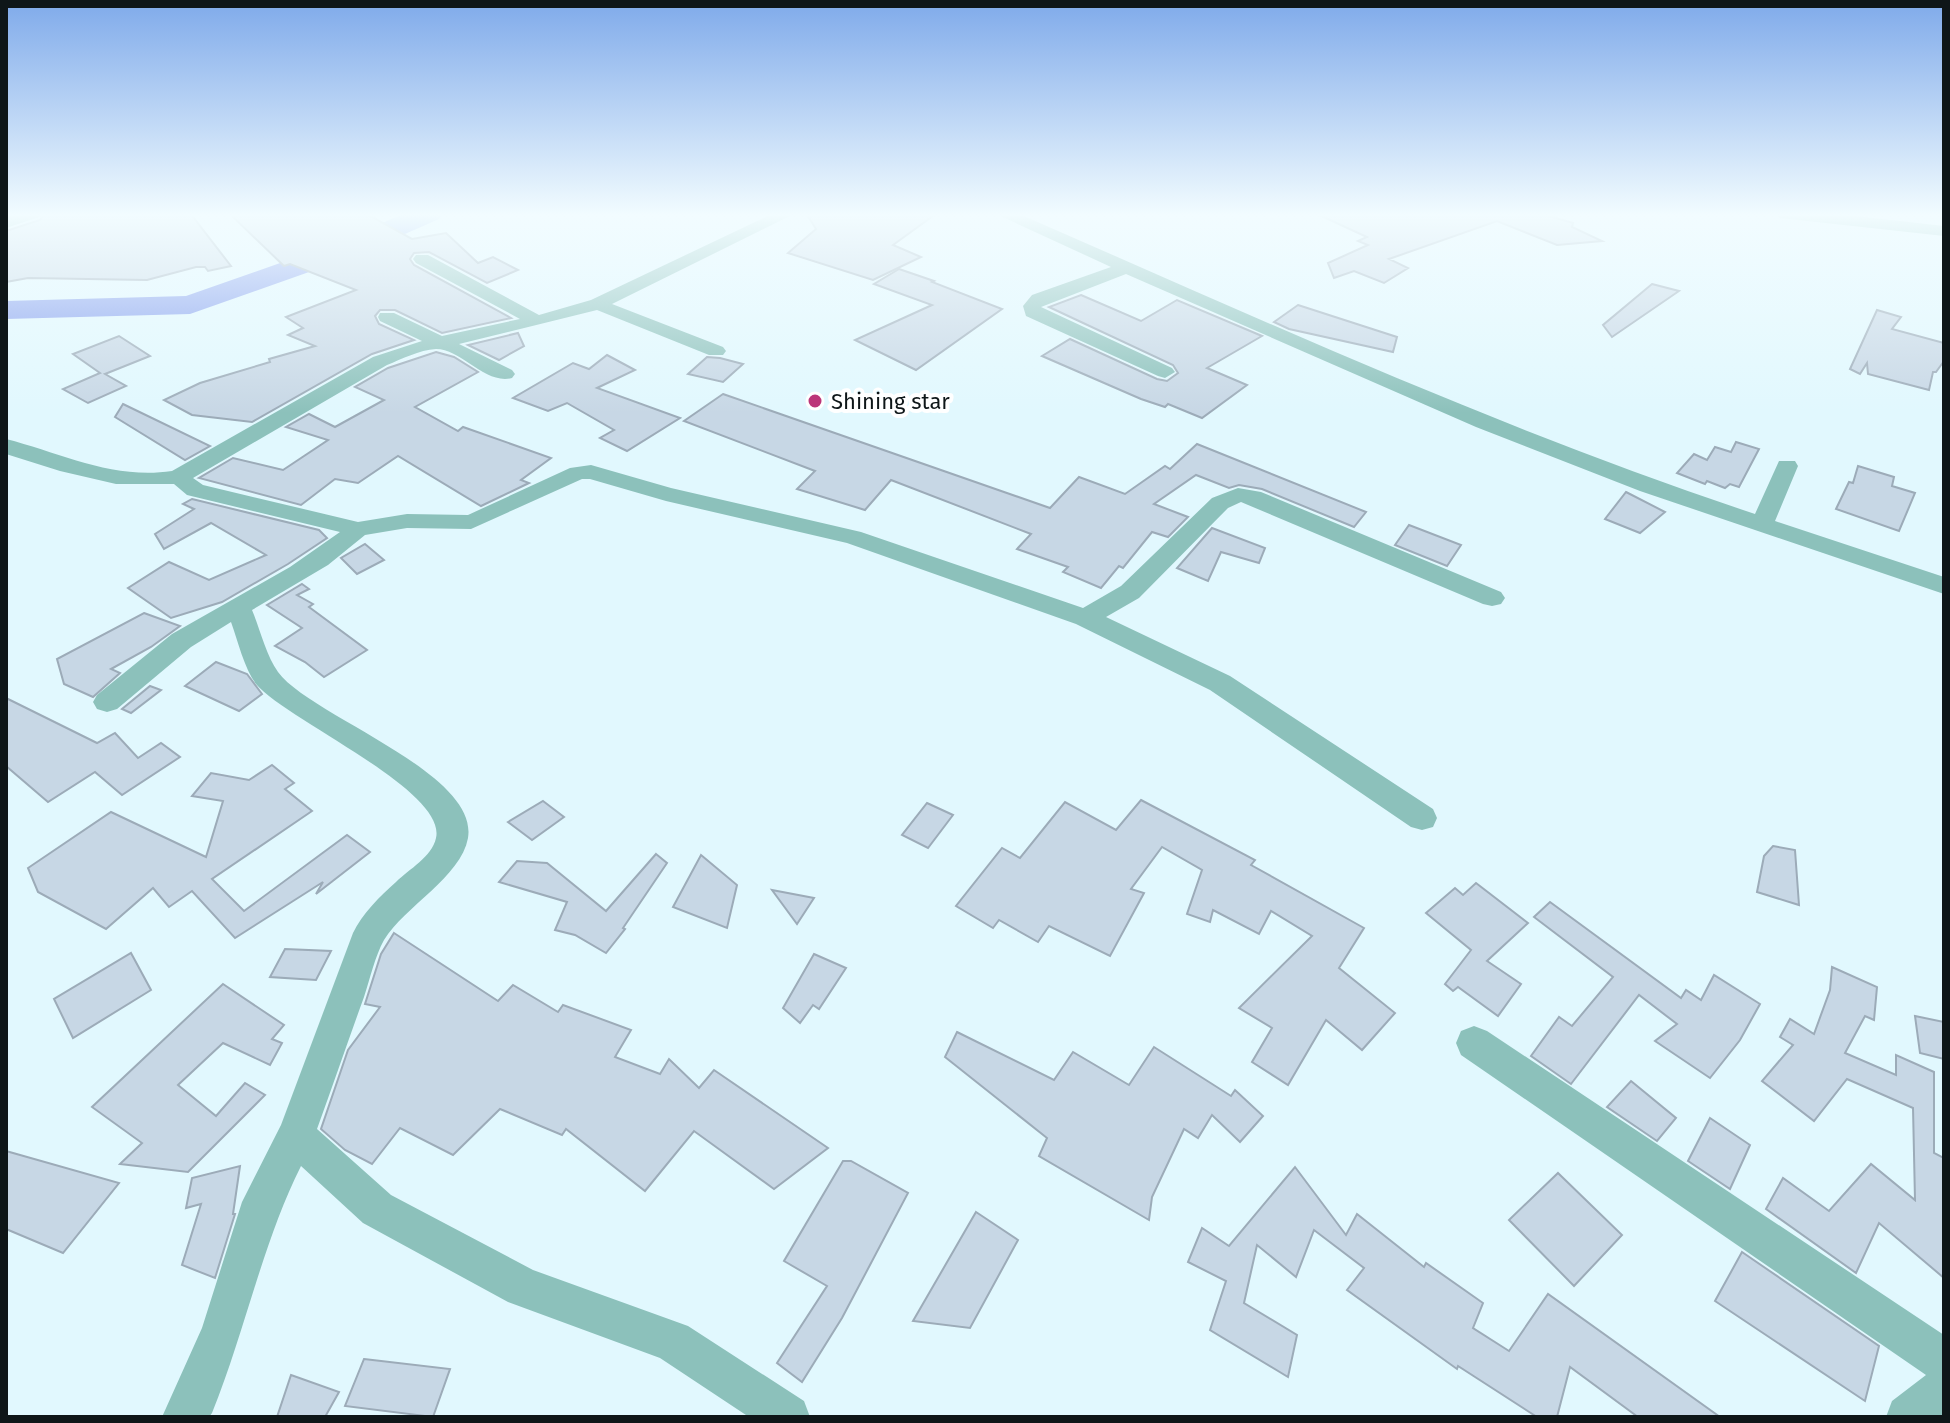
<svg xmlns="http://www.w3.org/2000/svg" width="1950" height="1423" font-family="'Fira Sans',sans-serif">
<rect width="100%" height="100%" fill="#e1f8fe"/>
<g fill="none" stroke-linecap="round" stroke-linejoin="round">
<polygon fill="#829bed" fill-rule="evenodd" points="405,213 443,213 439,219 357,255 190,314 6,319 6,301 186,296 337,243"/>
</g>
<g fill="#c7d7e5" stroke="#9cabb8" stroke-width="2">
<polygon points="45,213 190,213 231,266 208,271 205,267 196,267 147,280 28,278 6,282 6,231 40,220"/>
<polygon points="229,213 365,213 412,239 446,233 478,263 493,257 518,270 487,283 429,252 414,253 410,259 414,265 511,318 442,333 395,310 380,310 375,316 379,324 414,340 372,354 252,422 192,415 164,400 200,383 270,362 269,359 315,346 288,335 303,328 286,317 356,290 290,264 284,266"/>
<polygon points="806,213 937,213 893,245 921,257 873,280 788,253 816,229"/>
<polygon points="1315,213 1539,213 1573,223 1572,227 1602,241 1557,245 1497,221 1389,259 1408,268 1384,283 1354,271 1334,278 1328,263 1368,245 1358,241 1367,237"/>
<polygon points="899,269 934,281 932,282 1002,309 916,370 855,340 932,305 874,284"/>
<polygon points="1652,284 1679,291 1612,337 1603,325"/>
<polygon points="1081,295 1141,321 1177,300 1262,336 1207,368 1247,385 1202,418 1168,404 1165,407 1141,399 1042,356 1070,339 1157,379 1167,381 1178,373 1173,365 1049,307"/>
<polygon points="1298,305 1397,337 1393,352 1289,329 1274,322"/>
<polygon points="1877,310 1901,317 1892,329 1944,343 1944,361 1936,372 1933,372 1929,390 1868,374 1867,363 1860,374 1850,369"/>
<polygon points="518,333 524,346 499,360 468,345"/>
<polygon points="119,336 150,356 105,374 126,386 88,403 63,389 100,373 73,354"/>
<polygon points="436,352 454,357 478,372 415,407 458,431 463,427 551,458 521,480 529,483 481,506 398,456 358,483 335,479 301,505 199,478 233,458 283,470 328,440 286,427 309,414 335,427 384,400 355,387 388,368"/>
<polygon points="607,355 635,370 597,388 680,418 627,451 600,438 614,430 567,403 548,411 513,398 573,363 589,369"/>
<polygon points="707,357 720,358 743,364 723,382 688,374"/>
<polygon points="723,394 1050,508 1079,477 1125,494 1165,466 1170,469 1197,444 1366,512 1354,527 1262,489 1239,485 1229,488 1196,475 1154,504 1188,517 1168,537 1152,532 1123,568 1119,566 1101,588 1063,572 1068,567 1017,549 1031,534 891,480 865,510 797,489 815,471 684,421"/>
<polygon points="123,404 210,446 185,460 115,417"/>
<polygon points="1736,442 1759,449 1739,487 1730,484 1725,488 1707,481 1705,484 1677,473 1694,454 1707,460 1715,447 1731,452"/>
<polygon points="1858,466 1894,477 1892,486 1915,493 1899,531 1836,509 1849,482 1853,483"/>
<polygon points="1626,492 1665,512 1640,533 1605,519"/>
<polygon points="192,499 319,530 327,538 288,564 222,602 171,618 128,588 169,562 209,580 266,555 211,523 164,549 155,534 194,509 183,504"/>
<polygon points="1409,525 1461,545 1447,566 1395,545"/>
<polygon points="1212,528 1265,548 1259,563 1221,552 1208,581 1177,568"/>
<polygon points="365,544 384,560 357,574 341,558"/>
<polygon points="302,584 309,589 297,595 313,604 309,607 367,650 324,677 305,662 275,646 302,628 267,605"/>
<polygon points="144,613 180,626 151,647 111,669 120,673 93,697 64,684 57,659"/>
<polygon points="216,662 247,674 262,694 239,711 185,686"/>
<polygon points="150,686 161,690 131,713 122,709"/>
<polygon points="6,698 97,743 115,733 138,758 161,743 180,757 122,795 95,772 48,802 6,766"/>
<polygon points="272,765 294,783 285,789 312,811 212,879 244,911 347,835 370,852 316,894 323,882 235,938 192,891 169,907 153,888 106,929 38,892 28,868 111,812 206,857 223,801 192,796 211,773 249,780"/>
<polygon points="1141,800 1255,860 1251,865 1364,928 1339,968 1395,1013 1362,1050 1326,1020 1288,1085 1252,1062 1272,1028 1239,1008 1312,936 1271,911 1259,934 1213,910 1210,922 1187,914 1202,870 1162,847 1131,889 1144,893 1110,956 1049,926 1038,942 999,920 993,928 956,906 1002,848 1020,858 1065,802 1116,830"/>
<polygon points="543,801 564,817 532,840 508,822"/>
<polygon points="927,803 953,815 928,848 902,835"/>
<polygon points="1773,846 1795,850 1799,905 1757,892 1764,856"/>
<polygon points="656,854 667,863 623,928 625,929 606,953 575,935 555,930 567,902 499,882 517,861 547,863 606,911"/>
<polygon points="701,855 737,885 727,928 673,907"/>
<polygon points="1476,883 1528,923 1487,961 1521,984 1498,1016 1458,987 1453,991 1445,984 1471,950 1426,913 1455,888 1463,895"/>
<polygon points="772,890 814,898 797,924"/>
<polygon points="1550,902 1681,998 1686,990 1701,1000 1714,975 1760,1004 1740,1040 1710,1078 1655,1041 1677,1024 1639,995 1571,1084 1531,1056 1559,1017 1572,1026 1613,977 1534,917"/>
<polygon points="394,933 498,1001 513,985 558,1012 563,1005 631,1030 615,1057 660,1074 669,1059 699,1088 714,1070 828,1148 774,1189 694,1131 645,1191 566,1129 562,1135 500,1109 453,1155 400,1128 372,1164 345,1150 321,1129 348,1050 380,1007 365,1004 381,954"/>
<polygon points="285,949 331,951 316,980 270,977"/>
<polygon points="131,953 151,990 73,1038 54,999"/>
<polygon points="814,954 846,968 819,1009 813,1005 800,1023 783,1008"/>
<polygon points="1832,967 1877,987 1874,1020 1865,1016 1845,1053 1896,1075 1896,1055 1934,1072 1934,1153 1944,1158 1944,1278 1879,1223 1856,1273 1766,1209 1783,1178 1829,1211 1871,1164 1915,1200 1913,1108 1847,1079 1814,1121 1762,1081 1793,1045 1780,1037 1790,1019 1814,1034 1830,990"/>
<polygon points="223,984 284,1025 272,1039 282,1043 270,1065 223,1043 178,1085 216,1116 245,1083 265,1095 188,1172 120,1164 142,1143 92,1107"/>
<polygon points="1915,1016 1944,1022 1944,1059 1920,1053"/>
<polygon points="957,1032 1054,1080 1073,1052 1129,1085 1154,1047 1231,1096 1235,1090 1263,1116 1240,1142 1212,1115 1198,1138 1184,1129 1152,1197 1149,1220 1039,1156 1047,1138 945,1057"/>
<polygon points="1631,1081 1676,1118 1657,1141 1607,1107"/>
<polygon points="1710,1118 1750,1145 1730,1189 1688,1161"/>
<polygon points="6,1151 119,1183 63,1253 6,1229"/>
<polygon points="843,1161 851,1161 908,1193 842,1318 802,1382 777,1363 827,1286 784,1261"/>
<polygon points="240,1166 233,1214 235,1214 215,1278 182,1265 201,1204 186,1208 192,1178"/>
<polygon points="1295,1167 1346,1235 1357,1214 1424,1267 1426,1263 1483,1303 1473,1328 1509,1351 1548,1294 1720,1417 1638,1417 1570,1367 1557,1417 1537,1417 1458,1366 1457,1369 1347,1290 1364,1268 1314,1230 1296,1277 1257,1245 1244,1303 1297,1335 1288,1377 1210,1330 1226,1281 1188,1262 1202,1228 1229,1246"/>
<polygon points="1558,1173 1622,1235 1574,1286 1509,1220"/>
<polygon points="976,1212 1018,1240 970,1328 913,1321"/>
<polygon points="1742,1252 1879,1346 1865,1401 1715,1301"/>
<polygon points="364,1359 450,1369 433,1417 345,1406"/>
<polygon points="291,1375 339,1392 325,1417 277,1417"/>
</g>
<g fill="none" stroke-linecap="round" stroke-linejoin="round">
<g fill="#8cc1bb" fill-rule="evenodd">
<path d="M774,213h22l-184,91 111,43 3,4 -3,4h-14l-112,-45 -138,34 53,26 3,4 -3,4c-27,7 -50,-29 -76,-29 -17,1 -34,10 -49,16l-194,113 10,7 155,37 49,-8 61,1 102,-47 21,-3 80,23 190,44 222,76 38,-22 91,-88 26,-10 23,4 240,100 4,6 -4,6 -9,2 -9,-2 -242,-102 -13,6 -89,90 -33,19 124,59 203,133 4,9 -4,9 -11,3 -11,-3 -201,-137 -134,-66 -229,-81 -181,-42 -76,-22h-8l-111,50 -64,-1 -42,7 -37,30 -76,45c8,19 14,45 26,62 32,44 201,100 190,166 -7,39 -63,68 -84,102 -9,16 -14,39 -20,57 -16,44 -31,88 -47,132l74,66 142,75 155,56 116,75 6,16h-61l-89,-59 -152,-56 -145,-79 -62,-57c-39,78 -56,166 -89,247l-3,4h-47l40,-89 40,-126 39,-77 72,-192c9,-19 27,-37 43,-51 13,-13 36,-25 40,-44 11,-48 -150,-118 -180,-154 -12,-16 -18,-43 -25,-62l-40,25 -74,62 -10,3 -10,-3 -4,-7 4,-7 75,-61 118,-67 50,-35 -153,-37 -13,-11h-58l-56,-13 -54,-17v-15c55,14 107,41 166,32l201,-114 49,-16 -42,-20 -2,-4 2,-4h14l48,23 78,-17 -104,-56 -3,-4 3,-4h12l111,60 52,-15z"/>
<path d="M994,213h23c243,106 485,217 738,301l24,-53h16l3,5 -23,55 169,56v17l-304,-103 -164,-64 -350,-153 -85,33 131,61 3,4 -10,6 -7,-2 -132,-60 -3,-10 9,-11 79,-28z"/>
<polygon points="1772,213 1829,213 1944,226 1944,236 1780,218"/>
<polygon points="1474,1026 1487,1031 1944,1335 1944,1417 1886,1417 1892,1401 1926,1375 1461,1055 1456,1043 1461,1031"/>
</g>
<polygon fill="#8cc1bb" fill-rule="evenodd" points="10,213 42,213 39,217 6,228 6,215"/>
</g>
<linearGradient id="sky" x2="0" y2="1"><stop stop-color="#7faaea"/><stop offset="0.52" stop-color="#f2fcff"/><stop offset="1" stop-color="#f2fcff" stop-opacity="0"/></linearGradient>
<rect width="1950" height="413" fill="url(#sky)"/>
<circle fill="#bb3579" stroke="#fff" stroke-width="3" cx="815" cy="401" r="8"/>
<g text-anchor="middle" stroke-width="8" stroke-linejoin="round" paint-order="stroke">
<g font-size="22" fill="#0e1618" stroke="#fff" text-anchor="start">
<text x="831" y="409">Shining star</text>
</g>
</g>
<rect width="1950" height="1423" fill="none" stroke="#0e1618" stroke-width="16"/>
</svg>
